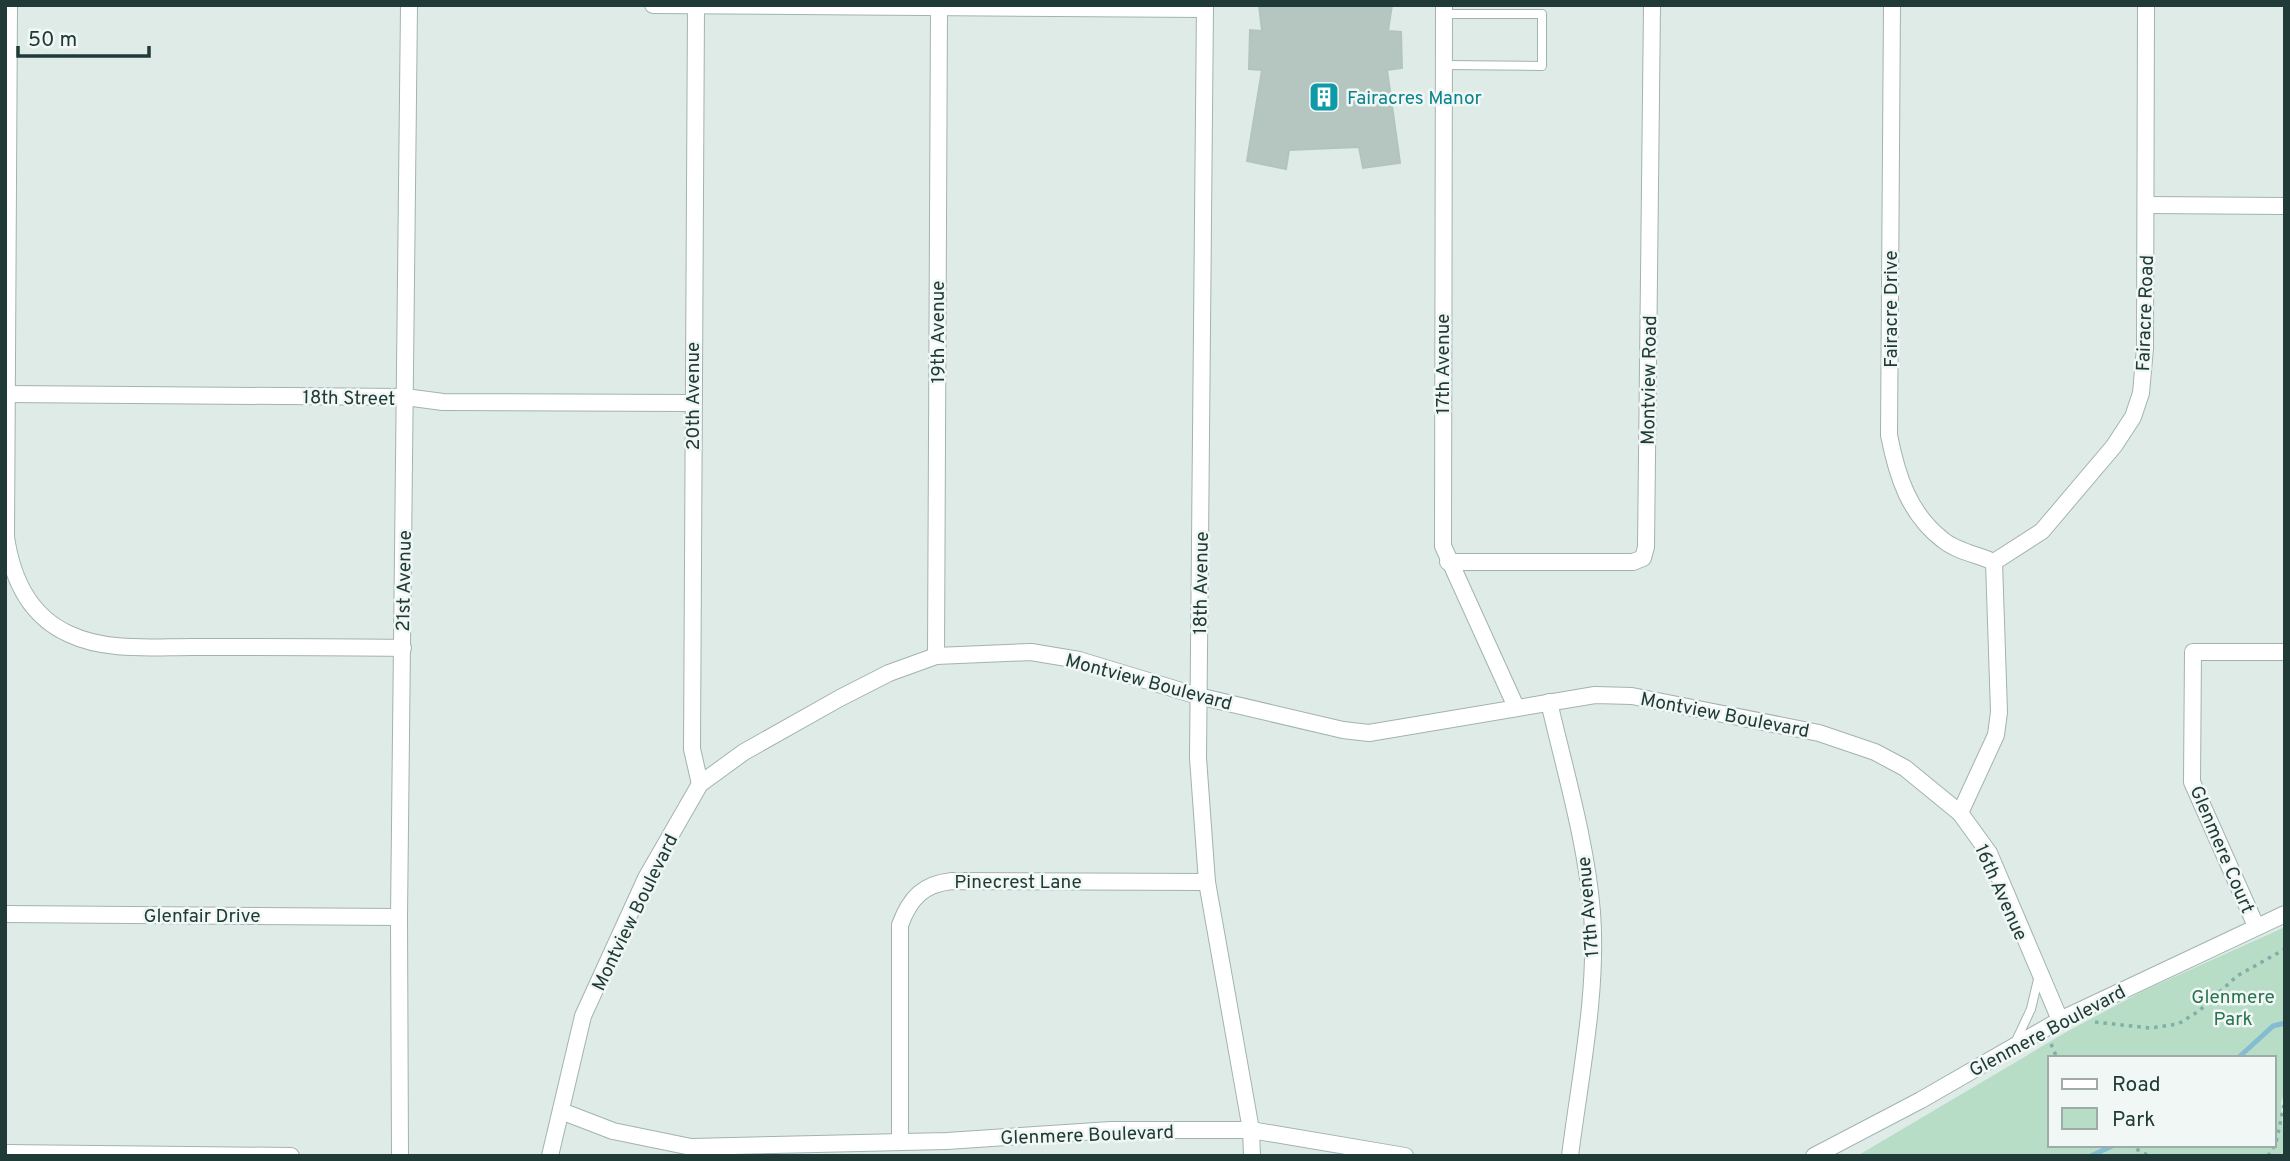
<svg xmlns="http://www.w3.org/2000/svg" width="2290" height="1161" font-family="Overpass,sans-serif">
<rect width="100%" height="100%" fill="#dfebe7"/>
<path fill="#b7ddc6" fill-rule="evenodd" d="M2285,927v164l-4,11 4,54h-428l211,-125 75,-40zM2050,1058h224v87h-224z"/>
<g fill="none" stroke-linecap="round" stroke-linejoin="round">
<g stroke="#85bcd2" stroke-width="5">
<polyline points="2238,1058 2273,1026 2285,1023"/>
<polyline points="2091,1156 2114,1145"/>
</g>
</g>
<polygon fill="#b5c6c0" stroke="#b2c4bf" stroke-width="2" points="1259,5 1392,5 1388,31 1401,32 1402,68 1387,70 1400,163 1363,168 1359,147 1289,150 1286,169 1247,161 1262,70 1249,69 1250,30 1262,31"/>
<g fill="none" stroke-linecap="round" stroke-linejoin="round">
<g stroke="#a2b3af" stroke-width="10">
<g id="service">
<polyline points="1444,65 1542,66 1542,14 1444,14"/>
<polyline points="2016,1041 2031,1009 2039,975"/>
</g>
</g>
<g stroke="#a2b3af" stroke-width="18">
<g id="minor">
<path d="M9,5l-3,532c6,41 23,79 63,97 40,19 90,12 132,13 67,0 134,0 202,1"/>
<polyline points="653,5 1205,9"/>
<polyline points="1205,5 1198,758 1207,882 1251,1130 1252,1156"/>
<polyline points="1444,5 1443,546 1516,707"/>
<path d="M1892,5l-3,430c8,41 20,79 54,105 13,11 36,15 51,22"/>
<polyline points="696,6 692,749 700,784"/>
<polyline points="2147,205 2285,206"/>
<polyline points="7,394 405,397 443,402 691,403"/>
<polyline points="1448,562 1633,562 1643,558 1646,547 1652,5"/>
<polyline points="1994,562 2042,531 2114,446 2133,417 2141,393 2145,348 2146,5"/>
<polyline points="1994,562 1999,712 1996,735 1960,813 1989,853 2060,1020"/>
<polyline points="936,656 939,7"/>
<path d="M1549,702c16,69 37,139 43,210 6,80 -12,164 -22,244"/>
<polyline points="5,914 399,917"/>
<polyline points="2256,926 2192,782 2193,652 2285,652"/>
<polyline points="561,1111 613,1131 691,1147 947,1141 1111,1130 1251,1130 1405,1156"/>
<path d="M900,1142v-217c10,-27 23,-41 52,-44l255,1"/>
<polyline points="5,1153 291,1156"/>
<polyline points="400,1156 399,917 409,5"/>
<polyline points="550,1156 583,1016 646,878 700,784 744,752 840,698 889,673 936,656 1031,652 1079,660 1198,696 1343,730 1369,733 1595,695 1632,696 1819,733 1875,752 1905,768 1960,813"/>
<polyline points="1814,1156 1921,1100 2060,1020 2285,914"/>
</g>
</g>
<g stroke="#7fafa6" stroke-width="3.5" stroke-dasharray="3.5 5" stroke-linecap="butt">
<polyline points="2095,1022 2150,1028 2178,1024 2199,1011 2237,976 2285,949"/>
<polyline points="2051,1044 2057,1058"/>
<polyline points="2129,1145 2149,1156"/>
<polyline points="2268,1156 2276,1143 2284,1105"/>
</g>
<use href="#service" stroke="#fff" stroke-width="8"/>
<use href="#minor" stroke="#fff" stroke-width="16"/>
</g>
<defs>
<g id="building-square" transform="scale(1.575)"><rect x="-9" y="-9" width="18" height="18" rx="4" fill="#0f9aa8" stroke="#f0f7f5"/><path d="M-4-6H4V6H1V3H-1V6H-4ZM-2.5-4.3h1.7v1.8h-1.7ZM.8-4.3h1.7v1.8H.8ZM-2.5-1h1.7V.8h-1.7ZM.8-1h1.7V.8H.8Z" fill="#fff"/></g>
</defs>
<g fill-rule="evenodd">
<use href="#building-square" x="1324" y="97"/>
</g>
<g text-anchor="middle" stroke-width="5" stroke-linejoin="round" paint-order="stroke">
<g font-size="19" fill="#0d838f" stroke="#f0f7f5" text-anchor="start">
<text x="1347" y="104">Fairacres Manor</text>
</g>
<g font-size="19" fill="#203b37" stroke="#f0f7f5">
<text transform="translate(1890 309) rotate(-90)" y="7">Fairacre Drive</text>
<text transform="translate(2144 313) rotate(-88)" y="7">Fairacre Road</text>
<text transform="translate(937 332) rotate(-90)" y="7">19th Avenue</text>
<text transform="translate(1442 364) rotate(-90)" y="7">17th Avenue</text>
<text transform="translate(1648 380) rotate(-89)" y="7">Montview Road</text>
<text transform="translate(692 396) rotate(-90)" y="7">20th Avenue</text>
<text transform="translate(349 397) rotate(1)" y="7">18th Street</text>
<text transform="translate(403 581) rotate(-89)" y="7">21st Avenue</text>
<text transform="translate(1200 583) rotate(-89)" y="7">18th Avenue</text>
<text transform="translate(1149 681) rotate(15)" y="7">Montview Boulevard</text>
<text transform="translate(1725 714) rotate(11)" y="7">Montview Boulevard</text>
<text transform="translate(2223 849) rotate(67)" y="7">Glenmere Court</text>
<text x="1018" y="888">Pinecrest Lane</text>
<text transform="translate(2002 892) rotate(66)" y="7">16th Avenue</text>
<text transform="translate(1587 907) rotate(-95)" y="7">17th Avenue</text>
<text transform="translate(634 912) rotate(-64)" y="7">Montview Boulevard</text>
<text x="202" y="922">Glenfair Drive</text>
<text transform="translate(2047 1030) rotate(-28)" y="7">Glenmere Boulevard</text>
<text transform="translate(1087 1134) rotate(-2)" y="7">Glenmere Boulevard</text>
</g>
<g font-size="19" fill="#29734f" stroke="#f0f7f5">
<text x="2233" y="1003">Glenmere<tspan x="2233" dy="22">Park</tspan></text>
</g>
</g>
<rect width="2290" height="1161" fill="none" stroke="#203b37" stroke-width="14"/>
<rect x="2048" y="1056" width="228" height="91" fill="#f0f7f5" stroke="#9daca9" stroke-width="2"/>
<rect x="2062" y="1079" width="35" height="10" fill="#ffffff" stroke="#9daca9" stroke-width="2"/>
<text x="2112" y="1091" font-size="21" fill="#203b37">Road</text>
<rect x="2062" y="1108" width="35" height="21" fill="#b7ddc6" stroke="#9daca9" stroke-width="2"/>
<text x="2112" y="1126" font-size="21" fill="#203b37">Park</text>
<path d="M18 46v10h131v-10" fill="none" stroke="#203b37" stroke-width="3.5"/>
<text x="28" y="46" font-size="21" fill="#203b37" stroke="#f0f7f5" stroke-width="5" paint-order="stroke">50 m</text>
</svg>
